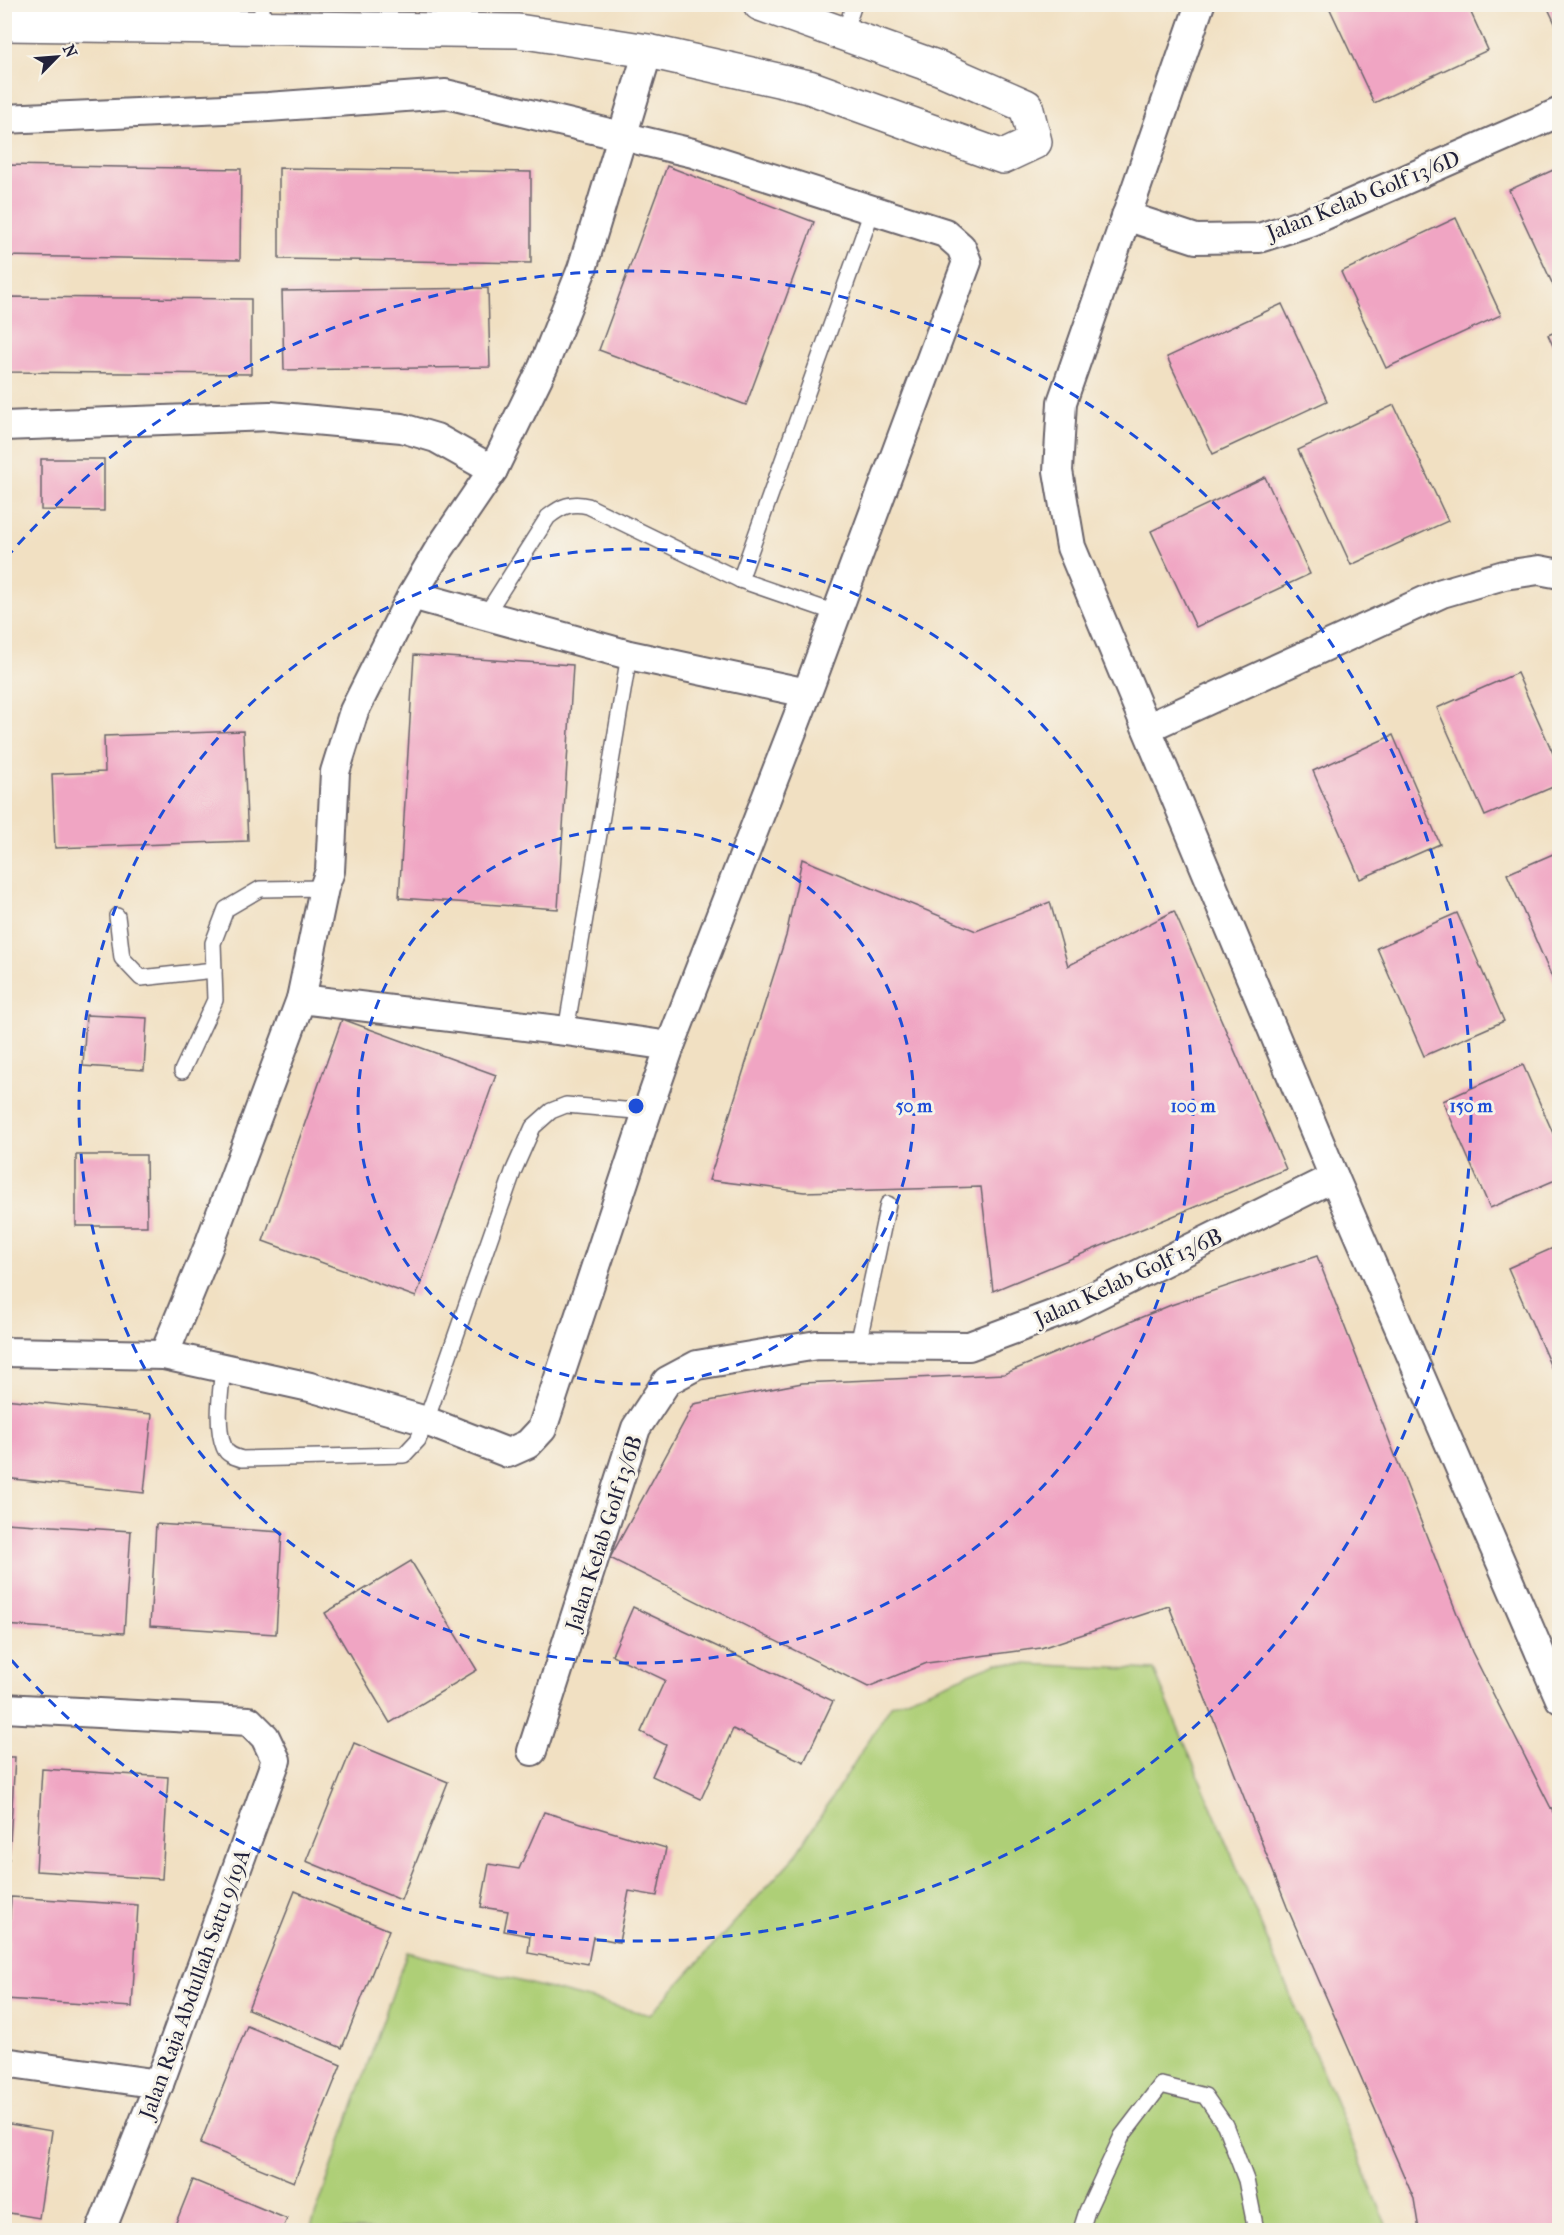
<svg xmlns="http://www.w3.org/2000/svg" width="1564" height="2235" font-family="'IM FELL French Canon',serif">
<rect width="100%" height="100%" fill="#f7f3e8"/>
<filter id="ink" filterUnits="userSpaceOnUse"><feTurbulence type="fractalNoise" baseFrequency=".0167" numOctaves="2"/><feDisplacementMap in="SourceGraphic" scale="12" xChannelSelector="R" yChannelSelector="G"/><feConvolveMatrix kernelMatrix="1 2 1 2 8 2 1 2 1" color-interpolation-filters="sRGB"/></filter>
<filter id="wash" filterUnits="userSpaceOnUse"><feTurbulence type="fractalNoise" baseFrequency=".008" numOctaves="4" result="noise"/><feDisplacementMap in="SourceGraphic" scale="24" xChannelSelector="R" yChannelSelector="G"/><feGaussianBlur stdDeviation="1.35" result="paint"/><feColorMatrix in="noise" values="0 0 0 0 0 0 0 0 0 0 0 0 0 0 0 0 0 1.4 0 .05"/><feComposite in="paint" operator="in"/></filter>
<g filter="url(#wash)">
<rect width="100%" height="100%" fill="#f1e0c2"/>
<polygon fill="#aecf77" stroke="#687859" stroke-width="1.5" points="997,1663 1154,1670 1389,2230 310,2230 407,1952 650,2015 796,1855 891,1705"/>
<g id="blocks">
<g fill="#f0a5c3">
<polygon points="1333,4 1467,4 1488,50 1374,103 1329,7"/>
<polygon points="1546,4 1560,4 1560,34"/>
<polygon points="4,165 241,169 240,260 4,256"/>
<polygon points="667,166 814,222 746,405 599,350"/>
<polygon points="1560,167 1560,285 1554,287 1509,190"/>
<polygon points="279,168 531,172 531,263 279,259"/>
<polygon points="1456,218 1501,315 1386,368 1341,272"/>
<polygon points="488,288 490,367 284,370 282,291"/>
<polygon points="4,297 251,299 251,374 4,372"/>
<polygon points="1282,304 1327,401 1213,454 1167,357"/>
<polygon points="1560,330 1560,361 1548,335"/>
<polygon points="1394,405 1448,521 1351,565 1298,450"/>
<polygon points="41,459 104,459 104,511 41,510"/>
<polygon points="1265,477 1310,574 1196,627 1151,531"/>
<polygon points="414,655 573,665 558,909 399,898"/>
<polygon points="1517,673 1560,769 1560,784 1485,816 1437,708"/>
<polygon points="243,731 248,841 55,848 52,774 105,772 104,736"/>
<polygon points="1393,735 1440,844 1360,879 1313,771"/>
<polygon points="1560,851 1560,980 1554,982 1507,874"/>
<polygon points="802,859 976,931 1050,902 1068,966 1174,911 1286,1169 993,1291 981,1187 804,1192 709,1180 786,936"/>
<polygon points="1457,913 1504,1021 1424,1056 1377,948"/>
<polygon points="86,1015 147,1018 144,1070 83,1066"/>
<polygon points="342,1019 496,1075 416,1297 263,1241"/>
<polygon points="1523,1065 1560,1149 1560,1178 1490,1208 1443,1101"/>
<polygon points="76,1155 146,1155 147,1226 76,1226"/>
<polygon points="1560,1245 1560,1374 1555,1376 1508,1268"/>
<polygon points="1317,1256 1472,1652 1560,1826 1560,2230 1419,2230 1414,2199 1287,1907 1169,1606 1041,1648 927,1663 868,1687 610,1558 694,1404 802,1383 1004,1374 1171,1305"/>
<polygon points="4,1399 152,1414 144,1493 4,1478"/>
<polygon points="5,1523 131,1531 124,1633 4,1625"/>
<polygon points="156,1524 282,1532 276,1634 150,1626"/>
<polygon points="411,1561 477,1670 390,1723 325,1613"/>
<polygon points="633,1607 833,1701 804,1762 733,1729 701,1799 652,1776 666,1745 641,1732 665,1680 612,1655"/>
<polygon points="354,1743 448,1782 401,1900 306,1861"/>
<polygon points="4,1757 15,1757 9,1859 4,1859"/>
<polygon points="42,1769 168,1777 162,1879 36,1871"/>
<polygon points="544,1812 666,1848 657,1896 629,1891 619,1942 593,1937 588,1964 528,1953 530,1936 504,1931 508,1911 481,1907 489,1864 519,1869"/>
<polygon points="295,1891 389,1930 342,2048 248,2009"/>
<polygon points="11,1897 138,1905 132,2007 5,1999"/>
<polygon points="247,2026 341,2065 294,2182 200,2144"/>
<polygon points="4,2123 52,2131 39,2218 4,2212"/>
<polygon points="193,2180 287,2219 282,2230 173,2230"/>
</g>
</g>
</g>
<g filter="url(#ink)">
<use href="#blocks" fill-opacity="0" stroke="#6a646a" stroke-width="1.5"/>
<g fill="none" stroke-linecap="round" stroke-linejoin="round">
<g stroke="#6a646a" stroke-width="18">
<g id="service">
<polyline points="262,4 262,28"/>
<polyline points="183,27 185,4"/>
<polyline points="844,34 854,4"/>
<polyline points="740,580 872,211"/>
<path d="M485,616l63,-99c14,-11 23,-15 40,-11l152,74 96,33"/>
<polyline points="117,916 122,958 141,978 214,970"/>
<polyline points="566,1031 629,655"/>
<polyline points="182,1071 215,1000 213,943 226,909 260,889 324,888"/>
<polyline points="858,1345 888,1204"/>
<path d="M223,1367c-2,23 -8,58 1,80 3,8 11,10 18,12l162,-4 14,-15 8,-19 87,-249 20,-45 18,-16 15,-6 81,7"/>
<polyline points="1081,2230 1087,2211 1122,2136 1161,2085 1205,2096 1225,2125 1246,2180 1256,2230"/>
</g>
</g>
<g stroke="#6a646a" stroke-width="32">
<g id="minor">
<polyline points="1200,4 1062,402 1058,471 1071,547 1334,1177 1560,1699"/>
<polyline points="4,119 268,107 446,94 693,153 945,233 961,247 967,262 807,693 670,1046 647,1112 542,1429 528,1444 508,1453 426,1421 310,1387 164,1355 4,1352"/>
<polyline points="1126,216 1196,239 1259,238 1309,222 1560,112"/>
<polyline points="4,426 270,416 402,428 436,438 493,470"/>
<polyline points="412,595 629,655 807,693"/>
<polyline points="1147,728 1442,593 1504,575 1539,570 1560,574"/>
<polyline points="301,999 566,1031 670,1046"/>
<polyline points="164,1355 208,1248 301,999 324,888 330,871 335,772 354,711 412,595 438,551 493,470 543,367 582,269 648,51"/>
<polyline points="4,1708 249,1721 265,1737 276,1760 159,2084 101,2230"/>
<polyline points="532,1751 636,1428 667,1381 697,1365 817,1345 969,1346 1071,1308 1334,1177"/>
<polyline points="4,2062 159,2084"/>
</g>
</g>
<g stroke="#6a646a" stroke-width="36">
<polyline id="tertiary" points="4,24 518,31 648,51 809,87 1003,157 1035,142 1026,106 939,68 760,4"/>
</g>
<use href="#service" stroke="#fff" stroke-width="15"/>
<use href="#minor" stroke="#fff" stroke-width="28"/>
<use href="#tertiary" stroke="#fff" stroke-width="33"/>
</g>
</g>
<g fill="none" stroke="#1d4ed8" stroke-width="3" stroke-dasharray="10 8">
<circle cx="636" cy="1106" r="278"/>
<circle cx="636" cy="1106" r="557"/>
<path d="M6 558A835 835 0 1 1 6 1654"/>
</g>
<g text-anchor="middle" stroke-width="6" stroke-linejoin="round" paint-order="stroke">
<g font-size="22" fill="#22223b" stroke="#f7f3e8">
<text transform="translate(1363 195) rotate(-22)" y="8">Jalan Kelab Golf 13/6D</text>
<text transform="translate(1128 1277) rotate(-25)" y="8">Jalan Kelab Golf 13/6B</text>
<text transform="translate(603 1533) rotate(-72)" y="8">Jalan Kelab Golf 13/6B</text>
<text transform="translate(194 1984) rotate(-70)" y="8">Jalan Raja Abdullah Satu 9/19A</text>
</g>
</g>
<circle cx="636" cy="1106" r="9" fill="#1d4ed8" stroke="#f7f3e8" stroke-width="3"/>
<g font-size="18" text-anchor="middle" font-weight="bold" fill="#1d4ed8" stroke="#f7f3e8" stroke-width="6" stroke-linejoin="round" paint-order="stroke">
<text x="914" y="1112">50 m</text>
<text x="1193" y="1112">100 m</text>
<text x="1471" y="1112">150 m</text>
</g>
<rect width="1564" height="2235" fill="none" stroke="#f7f3e8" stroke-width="24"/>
<g transform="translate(57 57) rotate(65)" stroke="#f7f3e8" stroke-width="4.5" paint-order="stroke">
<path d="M0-4.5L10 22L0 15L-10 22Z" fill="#22223b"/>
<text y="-9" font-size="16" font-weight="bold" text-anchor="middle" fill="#22223b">N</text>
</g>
</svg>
